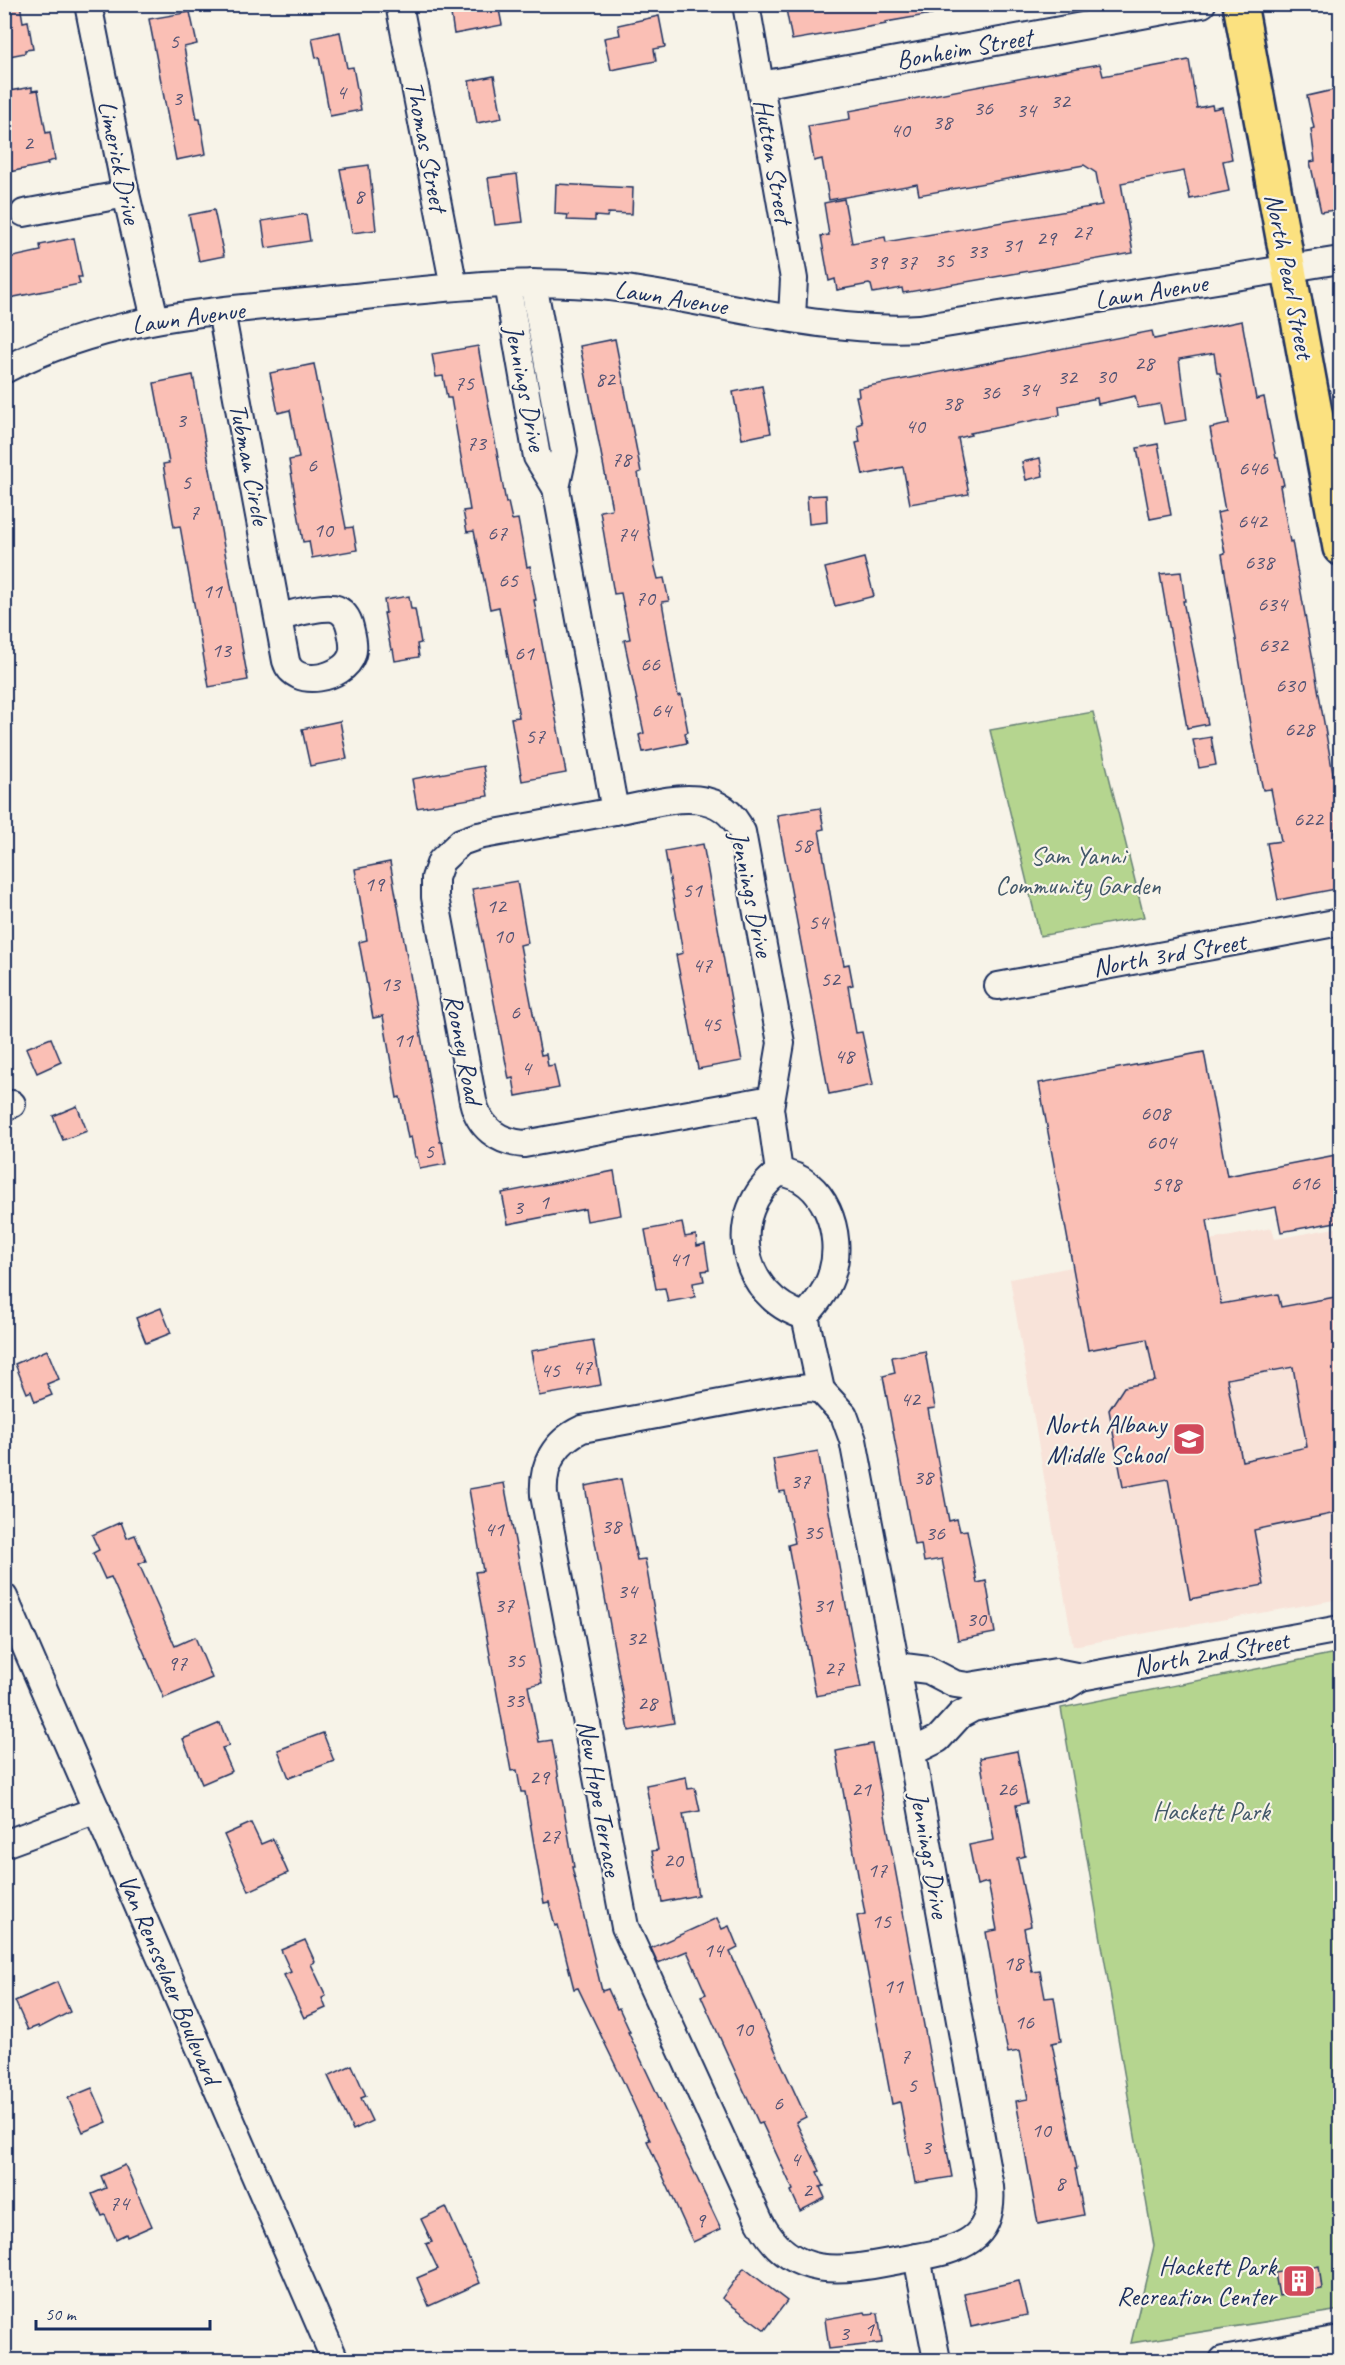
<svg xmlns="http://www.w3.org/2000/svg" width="1345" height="2365" font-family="Caveat,sans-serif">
<rect width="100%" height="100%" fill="#f7f3e8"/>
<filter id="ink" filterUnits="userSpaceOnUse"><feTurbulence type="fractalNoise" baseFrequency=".0167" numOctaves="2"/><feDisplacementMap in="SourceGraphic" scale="12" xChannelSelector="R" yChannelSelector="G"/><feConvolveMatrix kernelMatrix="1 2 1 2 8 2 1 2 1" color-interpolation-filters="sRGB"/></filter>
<g filter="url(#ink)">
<polygon fill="#f8e3d9" points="1340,1227 1340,1599 1073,1646 1010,1279 1272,1228 1275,1239"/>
<g fill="#b5d58f" stroke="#688276" stroke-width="1.5">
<polygon points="1093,712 1144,917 1040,936 990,730"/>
<polygon points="1336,1653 1340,1679 1340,2310 1131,2343 1154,2246 1061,1708"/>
</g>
<g fill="#fabfb5" stroke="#1b2f5e" stroke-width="1.5" fill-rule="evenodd">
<polygon points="4,4 20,4 23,22 28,21 33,49 25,50 25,53 4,57"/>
<polygon points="466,4 498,4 502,25 454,34 450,7"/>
<polygon points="785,4 931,4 932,14 886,22 886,24 792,40"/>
<polygon points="190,12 197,44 184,47 197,119 200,119 206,154 176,160 149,19"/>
<polygon points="659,16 665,47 654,49 656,61 611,70 604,38 620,35 618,25"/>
<polygon points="340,32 347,68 353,67 361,110 330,116 319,57 316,58 312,38"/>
<polygon points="1189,60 1197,108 1212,105 1213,109 1222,107 1232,159 1223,161 1229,191 1190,199 1184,171 1121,183 1133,253 903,293 902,288 873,293 871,285 869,284 837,290 835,279 829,281 821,236 829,235 824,203 844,199 852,243 885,237 886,242 1102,205 1096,173 1084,165 919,195 917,184 829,200 822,159 814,161 808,126 850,119 849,111 1066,70 1100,64 1103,76"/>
<polygon points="494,76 502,118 477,123 469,81"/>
<polygon points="32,87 32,91 38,90 46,133 50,132 55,160 47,162 48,164 9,172 4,150 4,92"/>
<polygon points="1338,89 1341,102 1341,209 1321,212 1310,162 1315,161 1311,129 1314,128 1307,96"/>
<polygon points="369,165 376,230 352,233 340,169"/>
<polygon points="517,174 523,222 495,225 488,178"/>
<polygon points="556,184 633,188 632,214 608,213 607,217 595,216 595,221 567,220 568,215 555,214"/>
<polygon points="214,210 224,256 199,261 189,215"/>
<polygon points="306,214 310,241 266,248 262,221"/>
<polygon points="74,238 82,277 78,277 80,284 4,299 4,259 41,251 40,245"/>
<polygon points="1242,321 1256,399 1264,397 1276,458 1278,458 1284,485 1280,486 1290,542 1292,541 1338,802 1341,802 1341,828 1334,829 1341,865 1341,888 1278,900 1267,843 1281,841 1271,789 1263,790 1253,743 1222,554 1225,553 1217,513 1225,511 1210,428 1229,424 1220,373 1217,373 1214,353 1179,359 1187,420 1164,424 1160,404 1138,408 1135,396 1098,404 1097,398 1059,406 1060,415 970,433 971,435 958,438 969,494 910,504 903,467 863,475 856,443 860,442 857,425 862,423 856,396 859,396 858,388 1152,331 1154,339"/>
<polygon points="615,339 641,472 638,473 655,567 658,579 664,578 669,601 662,602 678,696 681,695 688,732 685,733 687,743 643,752 639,735 644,733 624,640 630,639 621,593 614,594 600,511 612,509 580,346"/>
<polygon points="478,346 506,503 508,502 512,520 518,519 527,567 530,566 536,600 534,600 566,773 522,781 511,718 519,717 499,607 490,609 474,531 467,532 463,511 470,510 451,398 447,398 443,376 436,377 432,354"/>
<polygon points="314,364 346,528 353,527 357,550 312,558 309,541 303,542 289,460 299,458 290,410 278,413 270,373"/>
<polygon points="193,375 248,680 209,687 180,526 174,527 163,464 169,463 154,383"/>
<polygon points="762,386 771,433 742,439 733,392"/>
<polygon points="1158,444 1171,515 1150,519 1137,448"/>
<polygon points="1040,458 1043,476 1026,480 1022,462"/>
<polygon points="826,495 827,522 809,524 807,496"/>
<polygon points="864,558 874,596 835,606 825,568"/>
<polygon points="1181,572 1185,601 1183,601 1208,724 1187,728 1160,574"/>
<polygon points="409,596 411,609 415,609 421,643 417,644 419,657 395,661 393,649 391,650 384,613 386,613 384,600"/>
<polygon points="340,721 347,759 310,766 302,729"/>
<polygon points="1211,737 1216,765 1199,768 1193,740"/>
<polygon points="483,766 488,796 417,808 412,779"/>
<polygon points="820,808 824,829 819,830 833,910 844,965 849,964 853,985 848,986 856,1033 862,1032 873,1085 829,1094 777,815"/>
<polygon points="703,844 742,1061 698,1069 676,955 683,953 665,851"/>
<polygon points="390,862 440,1142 442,1142 446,1164 420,1169 417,1157 415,1157 411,1137 408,1138 400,1097 397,1098 383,1016 373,1018 359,942 367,940 355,869"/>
<polygon points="517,881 528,943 520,945 541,1055 546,1054 548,1066 554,1065 559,1088 516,1096 513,1078 509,1079 472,889"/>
<polygon points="51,1038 61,1062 37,1073 26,1048"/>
<path d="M1204,1052l23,124 114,-22v67l-60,11 -5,-25 -69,13 14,84 57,-10 3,13 60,-11v216l-87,18 10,55 -74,14 -22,-120 -45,8 -14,-77 15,-23 31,-6 -8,-42 -59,11 -49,-267zM1293,1367l14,80 -65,14 -15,-82z"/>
<polygon points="77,1106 87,1131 63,1140 53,1116"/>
<polygon points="614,1171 621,1215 587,1221 585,1209 508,1224 502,1193"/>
<polygon points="682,1223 685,1237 696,1235 697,1246 705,1244 709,1270 702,1271 704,1281 693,1283 695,1297 668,1302 665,1288 656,1289 645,1230"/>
<polygon points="161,1308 171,1333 146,1343 136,1318"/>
<polygon points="593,1340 601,1385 539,1396 531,1351"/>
<polygon points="47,1350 59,1379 47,1384 52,1395 35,1402 31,1391 27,1393 15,1364"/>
<polygon points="925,1351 935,1408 928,1409 949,1521 957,1519 960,1531 967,1530 977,1583 986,1581 995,1633 958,1640 942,1559 924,1562 921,1544 914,1545 883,1376 895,1373 892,1357"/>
<polygon points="818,1451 861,1688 816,1696 788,1545 795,1543 785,1491 779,1492 773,1459"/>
<polygon points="621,1479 637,1560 645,1559 674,1723 629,1731 585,1486"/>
<polygon points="504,1483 542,1683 528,1686 539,1742 552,1740 574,1867 572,1867 602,1991 608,1989 617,2009 619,2008 630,2032 628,2032 721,2229 693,2242 647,2141 650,2140 623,2081 578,1988 574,1989 558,1925 555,1926 549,1902 544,1903 525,1792 521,1792 517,1770 511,1771 475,1572 483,1571 469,1489"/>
<polygon points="121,1522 127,1538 135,1535 146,1561 139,1564 175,1646 195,1637 212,1678 164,1698 111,1577 105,1579 93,1553 99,1550 92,1535"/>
<polygon points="220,1723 229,1746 222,1748 232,1771 202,1784 183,1739"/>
<polygon points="323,1733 334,1761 289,1778 278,1750"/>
<polygon points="872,1744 952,2177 915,2183 900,2102 892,2104 860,1932 857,1916 865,1914 836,1751"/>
<polygon points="1017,1751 1027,1803 1016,1805 1025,1856 1017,1858 1031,1926 1024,1928 1032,1972 1040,1971 1045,1998 1054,1997 1061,2041 1052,2043 1077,2169 1075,2169 1084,2215 1038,2224 1016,2101 1028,2099 1019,2051 1008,2053 1000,2014 986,1932 997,1930 988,1882 977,1885 969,1845 994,1840 980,1758"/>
<polygon points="686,1777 688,1789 695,1788 700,1811 683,1814 698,1895 662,1902 652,1851 658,1850 646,1785"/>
<polygon points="251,1823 261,1844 273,1839 288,1873 249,1891 224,1835"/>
<polygon points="717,1918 722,1929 729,1926 738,1948 730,1952 806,2117 796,2122 820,2171 817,2172 824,2186 820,2187 825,2198 800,2211 791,2191 793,2190 762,2123 759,2124 701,1996 706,1994 687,1951 658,1963 651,1948"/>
<polygon points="305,1940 315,1962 311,1964 326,1996 322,1998 326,2008 304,2018 284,1975 291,1972 281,1950"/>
<polygon points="57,1982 70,2012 39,2028 38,2026 28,2030 15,2001"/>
<polygon points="352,2065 366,2096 361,2098 372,2121 353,2130 328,2076"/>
<polygon points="92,2088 107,2122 83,2132 68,2098"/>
<polygon points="125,2165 152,2226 127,2237 126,2234 116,2239 105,2215 102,2216 92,2194 106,2188 101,2176"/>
<polygon points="446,2207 480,2283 429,2306 417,2278 438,2269 426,2244 432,2242 421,2219"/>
<polygon points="1319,2266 1322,2289 1279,2296 1275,2273"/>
<polygon points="744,2268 787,2301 765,2330 722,2298"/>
<polygon points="1019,2281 1027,2315 971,2327 964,2293"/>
<polygon points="865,2312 866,2314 878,2313 882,2343 829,2349 825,2319"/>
</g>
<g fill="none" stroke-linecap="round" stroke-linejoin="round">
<g stroke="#1b2f5e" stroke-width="30">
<g id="minor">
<polyline points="88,4 126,194 155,319"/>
<polyline points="399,4 454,287"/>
<polyline points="746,4 794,279 792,317"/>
<polyline points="761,85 1202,4"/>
<polyline points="24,213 126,194"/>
<polyline points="533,283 564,451 556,488"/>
<path d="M507,284l30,173 19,31 59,323c43,-7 103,-32 127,21l39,211 -11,65 9,64"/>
<path d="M221,311l65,350c8,28 58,18 66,-6 3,-9 0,-19 -2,-28 -2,-9 -7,-17 -17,-19 -14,-2 -40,6 -55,9"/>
<path d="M4,370c109,-57 222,-59 341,-72 88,-9 177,-21 265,-11 101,12 208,47 310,41l420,-68"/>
<polyline points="1319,433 1340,432"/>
<path d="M615,811l-137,25 -17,6 -20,19 -6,17v19l38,204c6,26 25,41 51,43l247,-45"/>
<polyline points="998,986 1340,922"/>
<polyline points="4,1107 12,1104"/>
<path d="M779,1172c46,6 65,62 53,101 -4,16 -16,31 -27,43 -65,-19 -81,-103 -26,-144z"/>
<path d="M805,1316l16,74 23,25 9,25 43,226 94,521c5,53 -30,63 -73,70l20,103"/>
<path d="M821,1390l-11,-2 -21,2 -207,39c-28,13 -40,36 -38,66l81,432 135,295c36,67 97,45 157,35"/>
<polyline points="4,1597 335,2360"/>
<polyline points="896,1666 928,1670 955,1684 969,1686 1056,1672 1081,1677 1340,1629"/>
<polyline points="912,1752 938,1739 960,1715 973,1708 1060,1690 1081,1677"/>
<polyline points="4,1844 97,1810"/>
<polyline points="1223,2360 1340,2339"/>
</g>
</g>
<g stroke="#1b2f5e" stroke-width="38">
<polyline id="major" points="1240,4 1340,548"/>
</g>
<use href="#minor" stroke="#f7f3e8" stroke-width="26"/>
<use href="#major" stroke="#fbe180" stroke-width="33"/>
</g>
</g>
<defs>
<g id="school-square" transform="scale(1.725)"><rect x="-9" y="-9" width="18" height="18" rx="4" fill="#d1495b" stroke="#f7f3e8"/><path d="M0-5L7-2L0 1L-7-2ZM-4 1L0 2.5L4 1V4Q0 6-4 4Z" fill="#fff"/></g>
<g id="building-square" transform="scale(1.725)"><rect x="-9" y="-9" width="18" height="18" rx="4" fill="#d1495b" stroke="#f7f3e8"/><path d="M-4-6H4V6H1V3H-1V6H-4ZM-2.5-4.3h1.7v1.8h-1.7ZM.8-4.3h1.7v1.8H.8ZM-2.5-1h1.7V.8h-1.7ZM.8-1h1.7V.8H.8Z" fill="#fff"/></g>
</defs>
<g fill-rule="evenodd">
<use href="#school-square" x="1189" y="1439"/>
<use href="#building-square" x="1299" y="2281"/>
</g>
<g text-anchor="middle" stroke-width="4.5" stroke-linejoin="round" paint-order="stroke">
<g font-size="22" fill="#535374">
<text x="174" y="48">5</text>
<text x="341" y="99">4</text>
<text x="177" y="105">3</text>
<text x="1060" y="108">32</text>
<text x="983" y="115">36</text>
<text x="1026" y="117">34</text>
<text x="942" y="129">38</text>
<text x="900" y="137">40</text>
<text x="28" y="150">2</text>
<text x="359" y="203">8</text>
<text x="1082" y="239">27</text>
<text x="1046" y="245">29</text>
<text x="1012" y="252">31</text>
<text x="977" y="258">33</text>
<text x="944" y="267">35</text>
<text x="877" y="269">39</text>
<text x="907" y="269">37</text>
<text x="1144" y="370">28</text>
<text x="1106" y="383">30</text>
<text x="1067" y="384">32</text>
<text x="605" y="386">82</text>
<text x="464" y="390">75</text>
<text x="1029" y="396">34</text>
<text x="990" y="399">36</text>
<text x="952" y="410">38</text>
<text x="181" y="427">3</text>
<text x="915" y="433">40</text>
<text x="476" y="450">73</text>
<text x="621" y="466">78</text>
<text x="312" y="472">6</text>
<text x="1253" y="475">646</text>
<text x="186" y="489">5</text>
<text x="194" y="519">7</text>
<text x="1252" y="528">642</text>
<text x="323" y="537">10</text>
<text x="497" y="540">67</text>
<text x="627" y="541">74</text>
<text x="1259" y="569">638</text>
<text x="508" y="587">65</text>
<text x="212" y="598">11</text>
<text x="645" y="605">70</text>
<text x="1272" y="611">634</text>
<text x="1273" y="652">632</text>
<text x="221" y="657">13</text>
<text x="524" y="660">61</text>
<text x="650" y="671">66</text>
<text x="1290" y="692">630</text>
<text x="661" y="717">64</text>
<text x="1299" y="736">628</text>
<text x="535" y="743">57</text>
<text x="1308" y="826">622</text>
<text x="802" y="852">58</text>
<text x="374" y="891">19</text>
<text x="692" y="897">51</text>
<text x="496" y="913">12</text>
<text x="818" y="929">54</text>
<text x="503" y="943">10</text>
<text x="702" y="972">47</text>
<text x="830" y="986">52</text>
<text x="390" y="991">13</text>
<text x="515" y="1019">6</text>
<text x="711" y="1031">45</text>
<text x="403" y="1047">11</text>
<text x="844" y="1063">48</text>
<text x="526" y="1075">4</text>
<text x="1155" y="1120">608</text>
<text x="1161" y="1149">604</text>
<text x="429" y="1158">5</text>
<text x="1305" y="1190">616</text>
<text x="1166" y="1191">598</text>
<text x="544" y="1209">1</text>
<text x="518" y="1214">3</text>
<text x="679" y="1266">41</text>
<text x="582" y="1374">47</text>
<text x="550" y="1377">45</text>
<text x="910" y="1406">42</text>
<text x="923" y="1484">38</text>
<text x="800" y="1488">37</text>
<text x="611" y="1533">38</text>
<text x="494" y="1536">41</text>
<text x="813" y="1539">35</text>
<text x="935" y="1540">36</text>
<text x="627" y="1598">34</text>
<text x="504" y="1612">37</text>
<text x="823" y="1612">31</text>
<text x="976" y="1626">30</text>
<text x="636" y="1645">32</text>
<text x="515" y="1667">35</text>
<text x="177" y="1670">97</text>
<text x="834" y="1675">27</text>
<text x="514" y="1707">33</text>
<text x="647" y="1710">28</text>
<text x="539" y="1784">29</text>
<text x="861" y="1796">21</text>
<text x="1007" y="1796">26</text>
<text x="550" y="1843">27</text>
<text x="673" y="1867">20</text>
<text x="877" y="1877">17</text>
<text x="881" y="1928">15</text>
<text x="713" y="1957">14</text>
<text x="1013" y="1970">18</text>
<text x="893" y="1993">11</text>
<text x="1024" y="2029">16</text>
<text x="743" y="2036">10</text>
<text x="905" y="2063">7</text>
<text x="912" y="2092">5</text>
<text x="778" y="2110">6</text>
<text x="1041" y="2137">10</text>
<text x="926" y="2154">3</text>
<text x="795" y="2166">4</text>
<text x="1060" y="2190">8</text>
<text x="807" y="2197">2</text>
<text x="119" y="2210">74</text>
<text x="700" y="2227">9</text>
<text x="869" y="2336">1</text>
<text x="844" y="2340">3</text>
</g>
<g font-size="26" fill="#1b2f5e" stroke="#f7f3e8">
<text transform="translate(964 48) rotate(-10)" y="9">Bonheim Street</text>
<text transform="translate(427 146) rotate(79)" y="9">Thomas Street</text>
<text transform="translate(774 161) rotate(80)" y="9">Hutton Street</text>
<text transform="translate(120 162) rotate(78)" y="9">Limerick Drive</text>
<text transform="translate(1290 276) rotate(79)" y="9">North Pearl Street</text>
<text transform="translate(1151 291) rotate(-9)" y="9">Lawn Avenue</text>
<text transform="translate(671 297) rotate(9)" y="9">Lawn Avenue</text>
<text transform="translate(188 317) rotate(-8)" y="9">Lawn Avenue</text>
<text transform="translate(526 388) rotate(79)" y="9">Jennings Drive</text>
<text transform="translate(250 464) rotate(79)" y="9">Tubman Circle</text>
<text transform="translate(752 894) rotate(78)" y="9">Jennings Drive</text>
<text transform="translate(1169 954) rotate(-10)" y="9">North 3rd Street</text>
<text transform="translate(464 1049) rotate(79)" y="9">Rooney Road</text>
<text transform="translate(1211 1653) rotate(-10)" y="9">North 2nd Street</text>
<text transform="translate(600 1798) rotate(80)" y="9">New Hope Terrace</text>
<text transform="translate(930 1855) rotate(80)" y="9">Jennings Drive</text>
<text transform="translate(170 1979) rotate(67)" y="9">Van Rensselaer Boulevard</text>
</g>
<g font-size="26" fill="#42586a" stroke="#f7f3e8">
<text x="1078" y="864">Sam Yanni<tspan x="1078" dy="30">Community Garden</tspan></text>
<text x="1211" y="1820">Hackett Park</text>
</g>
<g font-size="26" fill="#1b2f5e" stroke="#f7f3e8" text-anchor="end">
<text x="1166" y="1433">North Albany<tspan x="1166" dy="30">Middle School</tspan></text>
<text x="1276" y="2275">Hackett Park<tspan x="1276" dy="30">Recreation Center</tspan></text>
</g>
</g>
<rect width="1345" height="2365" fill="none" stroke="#f7f3e8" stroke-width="24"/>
<rect x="12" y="12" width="1321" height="2341" fill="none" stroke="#1b2f5e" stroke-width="2" filter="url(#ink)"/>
<path d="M36 2320v9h174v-9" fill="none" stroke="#1b2f5e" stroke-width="3"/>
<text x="45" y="2320" font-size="18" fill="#1b2f5e" stroke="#f7f3e8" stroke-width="4.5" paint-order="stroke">50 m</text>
</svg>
